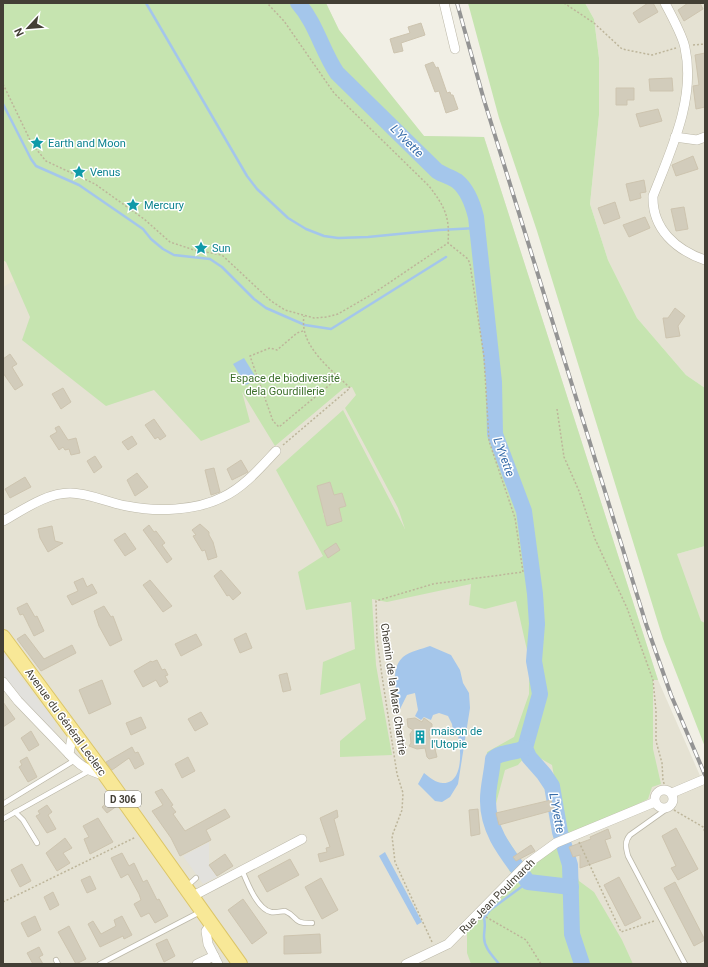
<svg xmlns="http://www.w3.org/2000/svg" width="708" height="967" font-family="Roboto,sans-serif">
<rect width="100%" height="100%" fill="#f1efe5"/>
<g fill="#e5e2d3">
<polygon points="3,3 326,3 339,30 424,136 484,137 658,680 705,787 705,964 3,964"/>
<polygon points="585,3 705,3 705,388 686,375 637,318 608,260 590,204 599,115 599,58 594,19"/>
<polygon points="705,546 705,747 677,554"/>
</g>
<polygon fill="#eae5d0" points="3,260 6,262 14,281 3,287"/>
<g fill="#c6e4b0" fill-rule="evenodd">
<path d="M3,3h323l13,27 85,106 60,1 174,543h-5v69l8,35 -9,3 -4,12 -83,41 14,41 15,11 28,48 11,24h-162l-4,-11v-24l50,-54 48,-36 -13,-74 -23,-13 -11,13 -13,5 -11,41 7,19 22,33 -13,9 -27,-59 4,-61 27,-15 15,-43v-35l-13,-58 -31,8 -16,-4 2,-21 -84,18 -15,-3 4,66 16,90 -52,2v-16l26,-22 -6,-36 -40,12 3,-33 32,-13 -4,-47 -45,8 -8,-38 25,-16 -47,-86 67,-60 62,119 -7,-21 -53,-100 11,-13 -4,-8 -8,1 -69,58 -33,-54 8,30 -49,19 -47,-51 -48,16 -84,-66 8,-23 -24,-55 -3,-2zM330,482l4,13 8,-2 4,13 -7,2 3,13 -15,4 -4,-12 5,-2 -10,-25z"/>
<polygon points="468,3 585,3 594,19 599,58 599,115 590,204 608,260 637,318 686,375 705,388 705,546 677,554 701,621 705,623 705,747 663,639 537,231 499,118"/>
</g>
<g fill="#e2e1dd">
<polygon points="3,653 41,704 56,718 54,733 29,709 3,678"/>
<polygon points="209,842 209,866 217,877 203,884 183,856"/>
</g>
<g fill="#a4c6eb">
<polygon points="244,358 257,379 246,385 233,364"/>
<path d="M430,646l21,9 9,15 3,13 6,10 1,15 -12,76 -8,13 -8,5 -7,-1 -17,-17 6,-11c5,4 12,10 19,10 22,1 18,-39 14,-51l-4,-1 -1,-7 -4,-8 -9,-3 -6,2 -2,5 -7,-3 -3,3 -6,-4 3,-6 -3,-17 -8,2 -7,14c-3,-16 -11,-39 3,-52 7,-6 19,-8 27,-11z"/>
<polygon points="385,852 422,922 417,925 379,856"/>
</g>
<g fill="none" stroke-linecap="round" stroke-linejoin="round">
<g stroke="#a4c6eb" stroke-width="2.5">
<polyline points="146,3 247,176 257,189 288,218 306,229 324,236 338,238 368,237 439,230 477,228"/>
<polyline points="3,104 31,159 36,166 79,185 143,229 151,239 163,249 174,255 210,259 222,267 254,299 266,308 305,325 331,329 446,257"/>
<path d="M499,964c-6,-8 -15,-16 -15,-27 0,-8 2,-11 0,-19l6,-8 38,-28"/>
</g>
<g stroke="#a4c6eb" stroke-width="16">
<path d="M298,3c18,20 24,48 39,70l100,98c6,4 14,6 20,10 10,8 16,24 19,36l18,165 1,52 29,77 11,83 2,30 -3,37 6,33 -15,54 4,9 15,17 8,12 8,46 10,33 2,69 10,30"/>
<path d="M525,748c-10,5 -26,4 -32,11 -1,14 -5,27 -5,40 -1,33 21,57 40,83l43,5"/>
</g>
</g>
<g fill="#d2ccbb" stroke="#cdc4af">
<polygon points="648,3 653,3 658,12 639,23 633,13"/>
<polygon points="688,3 700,3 703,9 684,21 678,10"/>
<polygon points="421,23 425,35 401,43 403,51 394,53 390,39 410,33 408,27"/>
<polygon points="705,53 705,107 696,109 693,86 699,85 695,55"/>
<polygon points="433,62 436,68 438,67 447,93 450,92 451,95 453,95 458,109 446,113 439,91 435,92 425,65"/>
<polygon points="672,78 673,91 650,91 649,79"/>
<polygon points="616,88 634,88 634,100 627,100 627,105 616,105"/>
<polygon points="658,109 662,121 640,127 636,114"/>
<polygon points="693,156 698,169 676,176 672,165"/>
<polygon points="644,180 646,192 640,193 641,198 630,201 626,184"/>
<polygon points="615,202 620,218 604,224 598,208"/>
<polygon points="684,207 688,229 676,231 671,209"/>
<polygon points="645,217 650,228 629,237 623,225"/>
<polygon points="675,308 685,316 678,326 680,336 666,338 663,318 668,318"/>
<polygon points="10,354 17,364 12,367 23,385 15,390 3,373 3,359"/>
<polygon points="63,388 71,402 61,409 52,394"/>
<polygon points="154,419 166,436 160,440 158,437 155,439 145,425"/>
<polygon points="59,426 68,440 76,438 80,453 71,455 69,449 65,450 63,447 59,450 50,436 57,432 55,428"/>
<polygon points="132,436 137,444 128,450 122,442"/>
<polygon points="95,456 102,467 94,473 87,461"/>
<polygon points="241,460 248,472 232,480 227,469"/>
<polygon points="214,468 220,492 211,495 205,470"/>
<polygon points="137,473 148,487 135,496 127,480"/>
<polygon points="25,477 31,487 10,498 5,489"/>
<polygon points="330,482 334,495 342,493 346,506 339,508 342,521 327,526 317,486"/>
<polygon points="200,524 209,532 209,535 213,542 217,557 208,560 205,550 202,551 193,536 196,535 192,530"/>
<polygon points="149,525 154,532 156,531 165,543 162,545 172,559 167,563 143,530"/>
<polygon points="52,526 55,541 63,543 48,552 40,538 38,529"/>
<polygon points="125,533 136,549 125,556 114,540"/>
<polygon points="336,543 340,550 328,558 324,551"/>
<polygon points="221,570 241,593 233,600 229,595 227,596 214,576"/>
<polygon points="83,578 87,587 92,584 97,593 72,605 67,596 78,591 74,582"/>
<polygon points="150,580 172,606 163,612 143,585"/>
<polygon points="27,603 35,617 37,616 44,631 34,636 23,614 20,615 17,608"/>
<polygon points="104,606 111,617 113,616 122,640 110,646 99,626 94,611"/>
<polygon points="246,633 252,648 240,653 234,639"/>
<polygon points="25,634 44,659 72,645 76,653 41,671 17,639"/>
<polygon points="196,634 202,645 181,656 175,644"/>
<polygon points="157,660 162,670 165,669 168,675 165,676 168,682 160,687 156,680 143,687 134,671 151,661 152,662"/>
<polygon points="287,673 291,690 283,692 279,675"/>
<polygon points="102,680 111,704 89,714 79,690"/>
<polygon points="3,702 15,719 3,727"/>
<polygon points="201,712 208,724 195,731 188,719"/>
<polygon points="141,717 146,728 131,735 126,723"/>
<polygon points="415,718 422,722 424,718 432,724 432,727 429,731 430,739 433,741 437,757 429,759 427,757 425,748 417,749 409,746 411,743 410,734 413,730 408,727 407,719"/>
<polygon points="31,731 39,745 29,751 21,738"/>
<polygon points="132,747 135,753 138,752 144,764 135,769 129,758 112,770 106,762"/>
<polygon points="27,757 37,777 28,782 19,767 22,765 20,761"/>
<polygon points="188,757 195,771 182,778 175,764"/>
<polygon points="162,789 173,805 171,806 176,812 173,814 185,831 225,809 230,817 206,830 211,840 180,856 171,838 152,811 163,805 155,792"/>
<polygon points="112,799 117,806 107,813 102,807"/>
<polygon points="551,800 554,810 499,825 496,813"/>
<polygon points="47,805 52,812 48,815 56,829 47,833 36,816 40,814 38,811"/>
<polygon points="478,809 480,834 471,836 469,810"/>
<polygon points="337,810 338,817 334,819 344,855 320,862 318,854 327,852 326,848 330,847 320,818"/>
<polygon points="98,818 113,842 90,854 84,839 89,837 83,826"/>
<polygon points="676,828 698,869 678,880 671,868 676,866 662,836"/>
<polygon points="608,829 611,838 605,840 611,857 580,868 580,855 573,857 569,847 591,839 590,837"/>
<polygon points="65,838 72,848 63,853 70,863 57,871 46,853"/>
<polygon points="531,845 535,851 516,861 513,857"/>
<polygon points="122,853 129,866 134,863 143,882 147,880 157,900 159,899 168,916 155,923 149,913 141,917 134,904 141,900 139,894 128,874 121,878 111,858"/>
<polygon points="225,854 233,866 217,876 209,865"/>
<polygon points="290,859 299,875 267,892 258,876"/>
<polygon points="22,864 31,881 20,887 11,870"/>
<polygon points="90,876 96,889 87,893 81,880"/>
<polygon points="619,877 641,918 625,926 604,885"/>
<polygon points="321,878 338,910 322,919 305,887"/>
<polygon points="675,882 705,940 694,946 664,888"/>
<polygon points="53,892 59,905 50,910 44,897"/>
<polygon points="243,899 267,933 252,944 228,910"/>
<polygon points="35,916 41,930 28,937 21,923"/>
<polygon points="122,916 132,935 124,939 123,936 100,947 88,924 93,921 101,934 116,926 114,920"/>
<polygon points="69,926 86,959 76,964 58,932"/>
<polygon points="320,934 321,953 284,954 284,936"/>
<polygon points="167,939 175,956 164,962 156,944"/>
<polygon points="39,947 43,955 39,957 43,964 33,964 27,953"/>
</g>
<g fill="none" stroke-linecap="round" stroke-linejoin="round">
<g stroke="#bcb8a8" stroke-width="6">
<g id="service">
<polyline points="3,804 75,760"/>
<path d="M668,808l-38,27c-6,7 -4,13 -2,21l57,108"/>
<polyline points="15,812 23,820 37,843"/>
<polyline points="3,819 89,771"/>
<path d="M242,870c5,12 15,39 29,42 4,1 10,-1 14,-1 14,6 7,13 27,12"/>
<polyline points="186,887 196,878"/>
<polyline points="56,960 58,964"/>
<polyline points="100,964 200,912"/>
</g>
</g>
<g stroke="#bcb8a8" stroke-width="10">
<g id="minor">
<polyline points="444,3 455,49"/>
<path d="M665,3c6,12 18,33 20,45 11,50 -14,102 -32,148 -1,33 23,54 52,64"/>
<polyline points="675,137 697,140 705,137"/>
<path d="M3,521c20,-11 43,-28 67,-28 19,0 39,10 57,13 29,6 69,5 96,-9 21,-10 37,-29 53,-46"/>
<polyline points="3,682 18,701 69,754"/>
<path d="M73,732l-4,22c12,13 20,17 37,22"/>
<circle cx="664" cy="799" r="9"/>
<polyline points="672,793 705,779"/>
<polyline points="191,897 302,839"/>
<polyline points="211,924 206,931 208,944 218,964"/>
<polyline points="197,964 214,956"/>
<polyline points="406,964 448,944 527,864 556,843 655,802"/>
</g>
</g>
<g stroke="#dcc668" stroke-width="16">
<polyline id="primary" points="3,637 106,776 240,964"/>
</g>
<g stroke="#bdb59a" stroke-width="1.5" stroke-dasharray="2 2" stroke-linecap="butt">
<polyline points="564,3 594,23 622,49 652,55 676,48"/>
<polyline points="693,45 705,44"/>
<path d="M3,84l29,60 14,17 49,23 49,35 26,23 24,8 28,5 49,46 14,9 29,8 13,-1 11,-3 33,-19 77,-52c2,-26 -3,-36 -19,-57l-95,-93 -50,-72 -17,-18"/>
<polyline points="303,331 297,333 277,350 270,348 250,356 273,421 279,427 339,377"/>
<polyline points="557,409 564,457 579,491 595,539 627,608 653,680 656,711 656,741 662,763 663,781 666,788"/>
<path d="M283,445l67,-57c-19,-19 -51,-42 -46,-72"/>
<polyline points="674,810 703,827 705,832"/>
<polyline points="579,842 621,932 654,921"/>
<polyline points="3,902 136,837"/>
<polyline points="486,917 526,940 541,964"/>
<polyline points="432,942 395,862 392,836 402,810 403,793 397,774 382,676 377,639 376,601 433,584 523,572 515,518 489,441 484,357 470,264 468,259 448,243"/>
</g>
<use href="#service" stroke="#fff" stroke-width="4.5"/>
<use href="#minor" stroke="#fff" stroke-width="9"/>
<use href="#primary" stroke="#f8e897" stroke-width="14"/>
<g stroke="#949494" stroke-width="4">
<polyline id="rail" points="457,3 484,100 646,624 671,695 705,775"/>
</g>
<use href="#rail" stroke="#fff" stroke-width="2.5" stroke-dasharray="8" stroke-linecap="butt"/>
</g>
<defs>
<g id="sight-bare" transform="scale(1.08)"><path d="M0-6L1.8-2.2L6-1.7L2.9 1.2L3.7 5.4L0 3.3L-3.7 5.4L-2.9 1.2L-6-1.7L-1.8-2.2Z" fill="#0f9aa8" stroke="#fff" stroke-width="2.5" paint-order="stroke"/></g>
<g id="building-bare" transform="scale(1.08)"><path d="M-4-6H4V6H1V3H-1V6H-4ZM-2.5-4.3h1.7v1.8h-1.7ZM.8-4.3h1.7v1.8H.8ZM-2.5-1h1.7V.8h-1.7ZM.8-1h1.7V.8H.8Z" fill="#0f9aa8" stroke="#fff" stroke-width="2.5" paint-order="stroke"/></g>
</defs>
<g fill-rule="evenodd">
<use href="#sight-bare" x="37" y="143"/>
<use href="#sight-bare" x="79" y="172"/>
<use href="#sight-bare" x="133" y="205"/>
<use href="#sight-bare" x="201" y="248"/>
<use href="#building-bare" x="420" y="737"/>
</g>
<g text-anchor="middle" stroke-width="3" stroke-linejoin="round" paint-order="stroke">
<rect fill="#fff" stroke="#7b7972" stroke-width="1" x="105" y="791" width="36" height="16" rx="3"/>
<g font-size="10" font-weight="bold" fill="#433f35">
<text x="123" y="803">D 306</text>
</g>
<g font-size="11" fill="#0d838f" stroke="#fff" text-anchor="start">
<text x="48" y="147">Earth and Moon</text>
<text x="90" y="176">Venus</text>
<text x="144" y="209">Mercury</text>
<text x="212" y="252">Sun</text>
<text x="431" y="735">maison de<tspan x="431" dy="13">l'Utopie</tspan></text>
</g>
<g font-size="11" fill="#3e712c" stroke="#fff">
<text x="285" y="382">Espace de biodiversité<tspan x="285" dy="13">dela Gourdillerie</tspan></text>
</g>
<g font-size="11" fill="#433f35" stroke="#fff">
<text transform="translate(394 689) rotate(82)" y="4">Chemin de la Mare Chartrie</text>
<text transform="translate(66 722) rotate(54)" y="4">Avenue du Général Leclerc</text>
<text transform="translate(497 896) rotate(-45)" y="4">Rue Jean Poulmarch</text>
</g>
<g font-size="12" font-style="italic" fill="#356ba9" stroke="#fff">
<text transform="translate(407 141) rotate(45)" y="4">L'Yvette</text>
<text transform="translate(504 457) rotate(70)" y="4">L'Yvette</text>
<text transform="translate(557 813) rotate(79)" y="4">L'Yvette</text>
</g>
</g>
<rect width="708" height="967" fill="none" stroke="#433f35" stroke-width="8"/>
<g transform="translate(28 28) rotate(244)" stroke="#ffffff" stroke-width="3" paint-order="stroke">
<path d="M0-3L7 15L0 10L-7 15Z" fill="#433f35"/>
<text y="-6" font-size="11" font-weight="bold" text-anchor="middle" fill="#433f35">N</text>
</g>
</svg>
